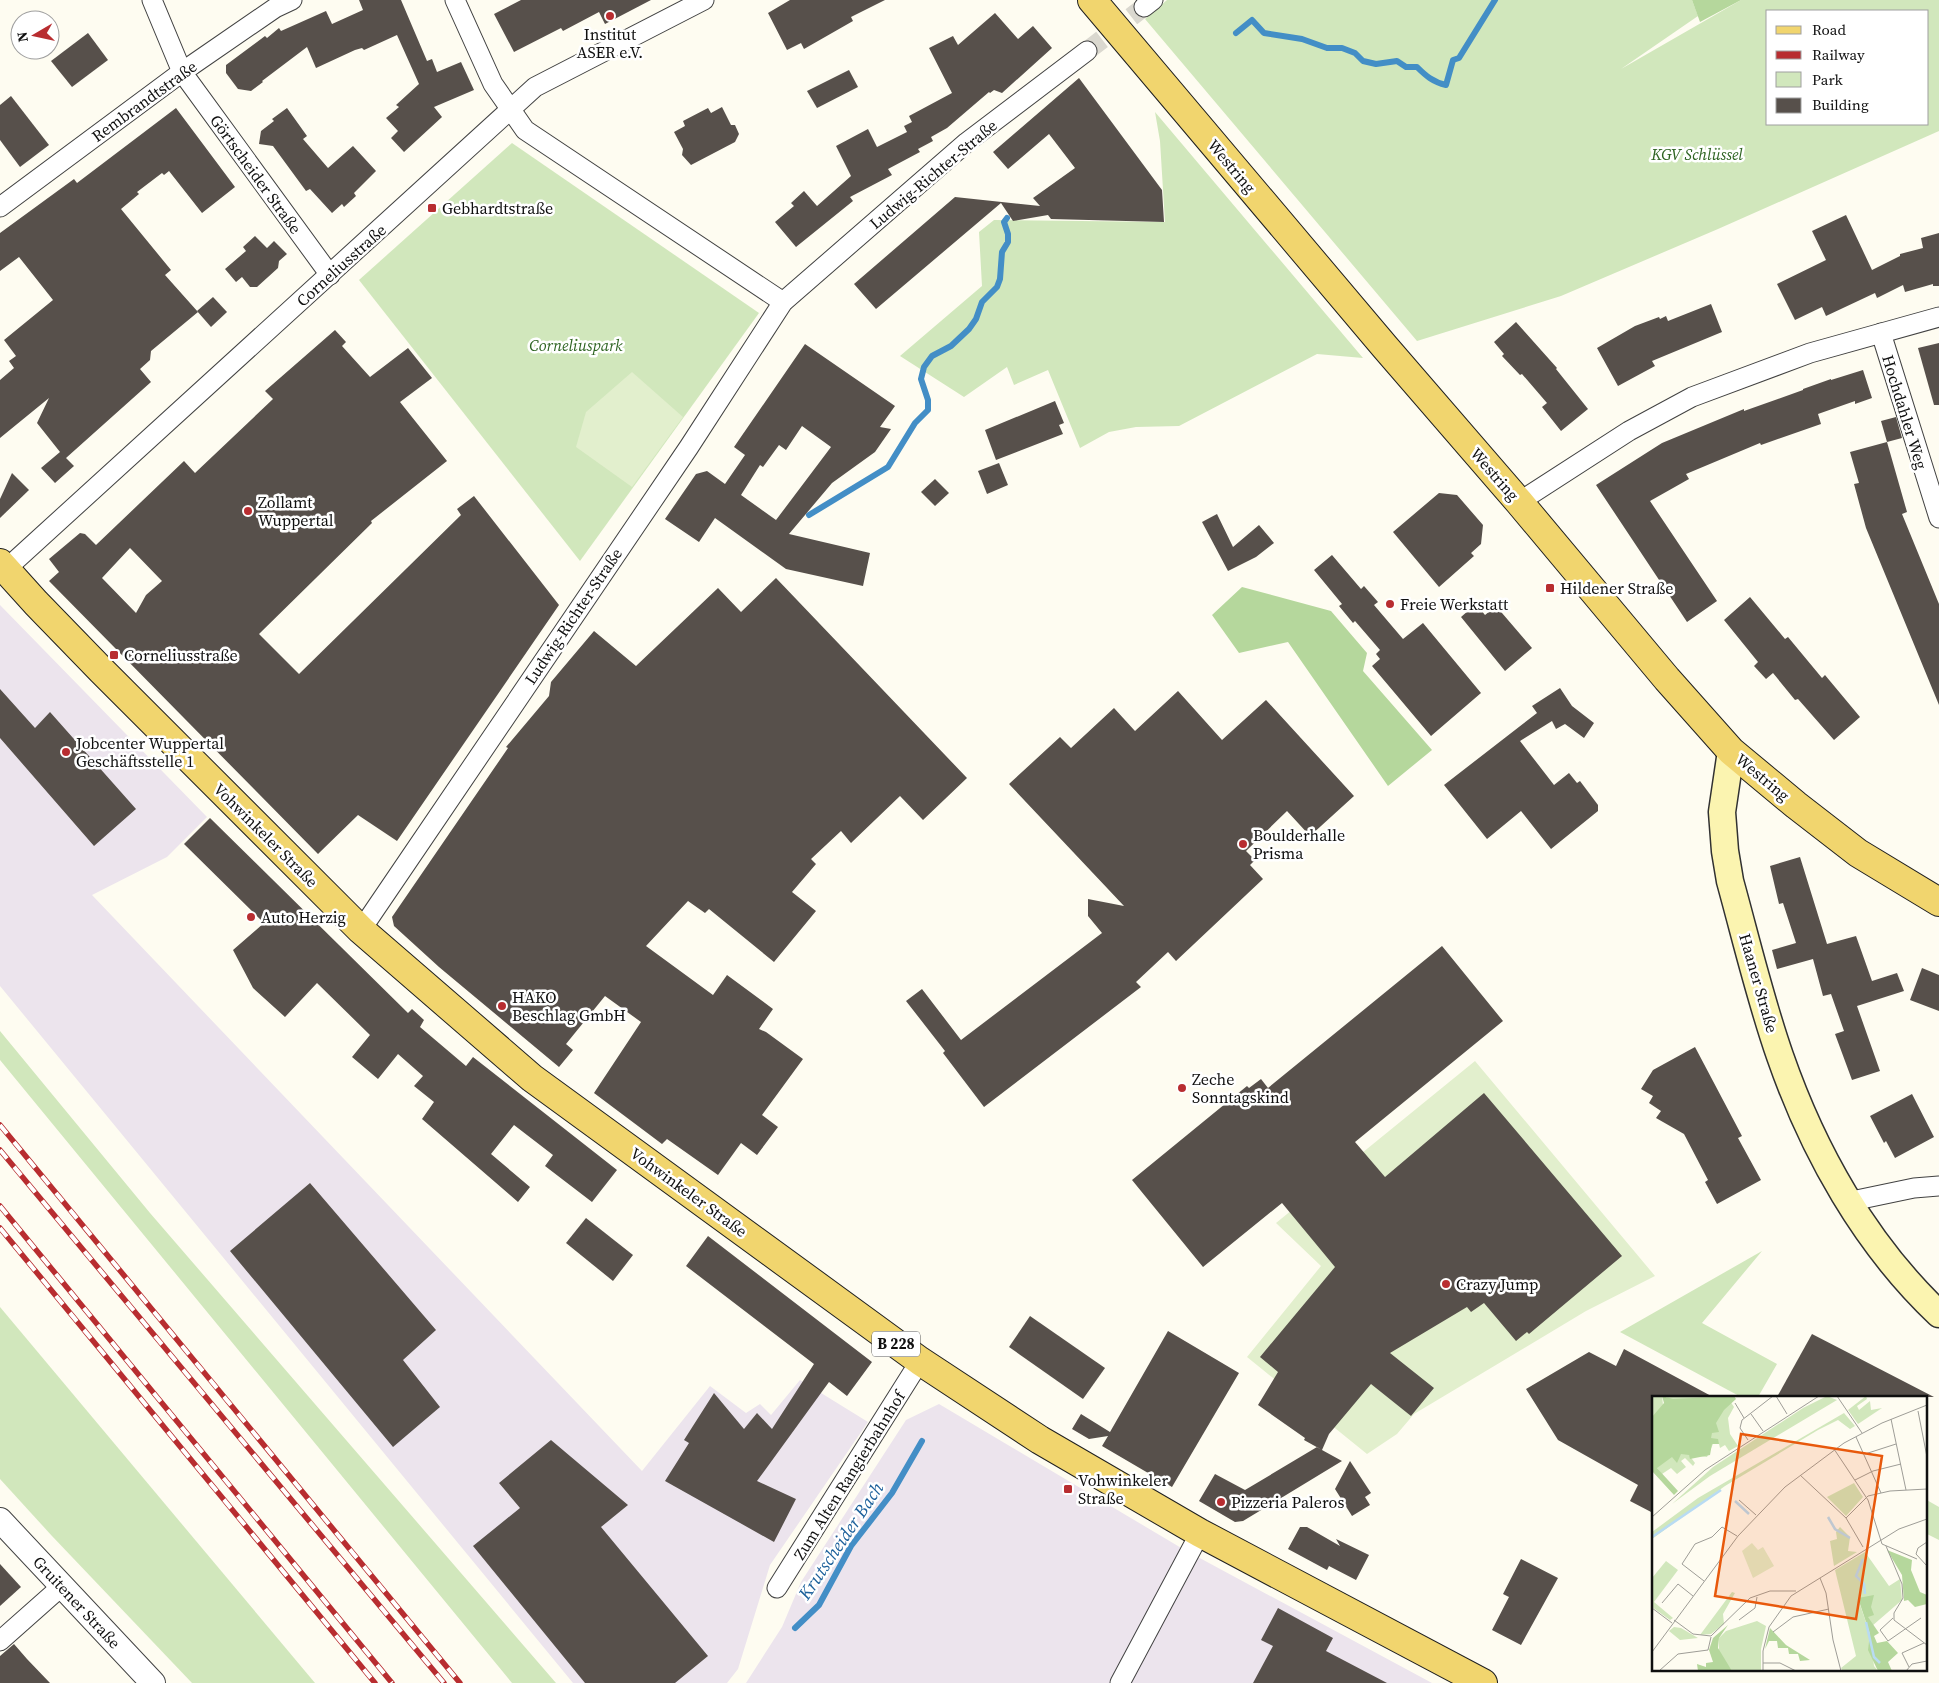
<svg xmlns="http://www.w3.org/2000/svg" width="1939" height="1683" font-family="'Source Serif 4',serif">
<rect width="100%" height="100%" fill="#fefcf1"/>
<g fill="#ece4ed">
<polygon points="0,605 207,817 167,857 92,895 642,1471 710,1386 746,1413 760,1404 771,1415 800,1380 868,1422 770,1565 738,1669 727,1683 573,1683 0,986"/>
<polygon points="939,1404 1183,1549 1432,1683 746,1683 782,1627 801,1582 906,1420"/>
</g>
<g fill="#d1e7bc" fill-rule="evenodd">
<path d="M1167,0h525l6,16 -77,53 120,-69h198v131l-221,98 -157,67 -144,45 -272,-322zM1768,11h160v113h-160z"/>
<polygon points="1155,112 1363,358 1317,354 1179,426 1136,427 1109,432 1080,448 1048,370 1014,385 1007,367 964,397 900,356 982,286 979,232 994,220 1165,222 1160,141"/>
<polygon points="512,143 759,313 580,561 359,280"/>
<polygon points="0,1031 150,1213 556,1683 512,1683 0,1060"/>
<polygon points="1762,1251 1702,1323 1777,1364 1758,1397 1741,1397 1620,1332"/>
<polygon points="0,1307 315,1683 192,1683 52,1536 0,1479"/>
<polygon points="1925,1499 1939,1507 1939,1540 1925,1533"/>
</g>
<g fill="#b5d79c">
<polygon points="1692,0 1741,0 1700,22"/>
<polygon points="1242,587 1331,611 1367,653 1363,671 1432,750 1388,786 1288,642 1239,653 1212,615"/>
</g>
<g fill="#e2efcd">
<polygon points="632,372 683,417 632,487 576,447 586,412"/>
<polygon points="1475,1061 1655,1276 1586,1311 1414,1414 1397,1434 1367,1454 1247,1357 1321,1266 1276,1223"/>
</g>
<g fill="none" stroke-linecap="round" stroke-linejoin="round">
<g stroke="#438ec6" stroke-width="6">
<path d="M1236,33l16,-13 12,13 38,6 25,9h15l13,5 8,8 13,3 21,-3 9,6h11c9,9 16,15 29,18l7,-25 6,-2 36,-58"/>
<polyline points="809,515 888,467 915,423 928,410 928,400 921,379 924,367 932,356 951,346 969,329 976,319 982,302 997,287 1000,279 1002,252 1008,242 1008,234 1004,222 1007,218"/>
<polyline points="795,1628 819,1605 851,1546 892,1493 922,1441"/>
</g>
</g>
<g fill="#57504b" fill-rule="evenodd">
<polygon points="359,0 401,0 427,61 432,59 437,72 461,62 474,90 434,107 442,117 404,152 391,138 398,131 386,118 399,107 396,105 419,84 397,35 364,50 362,48 355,50 316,68 307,47 262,81 263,82 251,91 238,89 226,73 226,65 265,36 267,38 279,28 281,31 326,11 332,24 363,10"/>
<polygon points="521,0 651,0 605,24 599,12 563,31 561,28 514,52 494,14"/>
<polygon points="790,0 885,0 851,17 853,21 804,49 801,43 787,50 768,13"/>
<polygon points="995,13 1018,39 1033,26 1052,48 1002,93 994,90 990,93 989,92 947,128 931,137 933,141 918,149 920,152 888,169 892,175 850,197 853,201 796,247 775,222 794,206 791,203 804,191 817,206 851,176 836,146 868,129 877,147 907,132 904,126 912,122 909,116 952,93 929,48 953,36 958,45"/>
<polygon points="88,33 108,60 72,87 51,61"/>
<polygon points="849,70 858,87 817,108 807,91"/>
<polygon points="1079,78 1162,190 1164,222 1051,219 1048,215 1013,221 1001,203 876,309 854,284 955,197 1040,206 1033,198 1075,168 1049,134 1008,169 993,152"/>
<polygon points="11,96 49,145 20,167 0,140 0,105"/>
<polygon points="722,107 731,125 735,125 739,134 735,142 691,165 682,155 683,149 674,132 685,126 683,121 708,108 711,113"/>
<polygon points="176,108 235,187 202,213 169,171 164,175 162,173 137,192 139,194 121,209 171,270 165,275 198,312 151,351 150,360 140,369 151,382 66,458 74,466 55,483 41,468 60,452 37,423 49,398 0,438 0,380 14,368 9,361 16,356 4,340 53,300 19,257 0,271 0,233 74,179 77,183"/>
<polygon points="287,108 307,136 303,139 328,168 353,146 376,171 354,193 356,196 344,207 342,204 332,213 310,189 306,191 273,146 259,144 261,131 274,121 272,119"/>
<polygon points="1846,215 1872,270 1900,256 1900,254 1923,248 1921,238 1939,233 1939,286 1933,286 1933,284 1905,292 1903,285 1877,298 1875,293 1826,316 1822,307 1795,320 1777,284 1826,260 1812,231"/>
<polygon points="255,236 267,248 274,241 287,254 279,261 278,268 257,287 250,287 242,277 236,282 225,269 246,251 243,247"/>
<polygon points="213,297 227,312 211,327 197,311"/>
<polygon points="1711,304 1722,332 1652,361 1655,366 1618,386 1597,348 1635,326 1659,317 1660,319 1666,316 1668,321"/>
<polygon points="1516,322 1557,368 1556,369 1588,409 1561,431 1542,407 1547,403 1522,374 1520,375 1502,356 1504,354 1494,342"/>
<path d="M335,330l11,12 -4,4 28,31 38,-29 24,30 -32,24 47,59 -76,60 1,2 -113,111 40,40 162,-159 -4,-6 17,-13 85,109 -162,236 -39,-26 -40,39 -269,-273 10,-9 -10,-13 31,-26 5,1 11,11 88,-84 11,12 78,-74 -8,-8zM130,548l32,33 -16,14 -10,18 -34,-35z"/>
<polygon points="1939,343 1939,405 1934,405 1918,348"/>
<path d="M805,344l90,62 -15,21 11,2 -16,23 -43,31 -43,51 81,19 -7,33 -77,-17 -71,-51 -16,24 -34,-23 31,-45 11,-3 18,13 20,-29 -11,-8zM802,426l29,21 -55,73 -35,-25 19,-30 3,2 16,-22 7,5z"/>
<polygon points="1863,370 1872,398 1855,404 1855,401 1818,414 1821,424 1761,445 1760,443 1686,474 1689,479 1650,501 1717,601 1687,622 1596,485 1662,443 1744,409 1744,411 1803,390 1803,389 1831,379 1831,380"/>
<polygon points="1055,401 1064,423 1059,425 1063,434 996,460 985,430"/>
<polygon points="1896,417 1902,438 1887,442 1907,512 1902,514 1939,604 1939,705 1866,528 1854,484 1859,483 1850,452 1887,442 1881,421"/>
<polygon points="999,463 1008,485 987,494 978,471"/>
<polygon points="12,473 29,490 0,518 0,499"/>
<polygon points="935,479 949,493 935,506 921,492"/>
<polygon points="1439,493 1457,495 1483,525 1481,544 1471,553 1474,556 1439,587 1393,532"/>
<polygon points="1217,514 1233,547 1259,525 1274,543 1256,557 1228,571 1202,522"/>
<polygon points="1332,555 1361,589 1364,586 1378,602 1374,605 1403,639 1423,623 1481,693 1431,736 1372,666 1380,659 1376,654 1380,650 1355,621 1353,623 1339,606 1342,604 1314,570"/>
<polygon points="776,578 967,778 923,820 900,796 851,843 841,831 811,859 816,864 792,892 816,911 774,962 709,909 705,913 688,901 646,946 713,995 727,975 773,1009 759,1029 766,1032 803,1059 762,1115 778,1127 757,1155 741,1143 718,1175 667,1139 662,1144 594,1093 641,1022 605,996 566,1044 573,1050 559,1067 439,967 394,926 392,917 508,748 506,747 549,696 551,682 594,631 636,666 718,588 741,612"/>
<polygon points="1750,597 1785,639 1788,637 1822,678 1825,675 1860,717 1834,740 1798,699 1795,700 1773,673 1766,679 1754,666 1758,662 1724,620"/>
<polygon points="1476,604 1485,615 1496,606 1532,648 1505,671 1461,617"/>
<polygon points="1560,688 1572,706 1594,723 1584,738 1565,724 1556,729 1552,721 1520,741 1554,785 1569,773 1577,783 1580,781 1598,805 1598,811 1551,849 1521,811 1487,839 1444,785 1537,713 1532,706"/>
<polygon points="0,689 35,728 50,712 136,809 94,846 0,738"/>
<polygon points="1178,691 1222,740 1266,700 1354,796 1310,836 1287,811 1246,851 1255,860 1250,865 1263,879 1176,961 1168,952 1136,982 1141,987 984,1107 943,1053 945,1051 906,1001 922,989 961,1040 1102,933 1088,916 1088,899 1124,906 1009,784 1060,737 1071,748 1114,708 1135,731"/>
<polygon points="210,818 408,1013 412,1009 424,1020 420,1027 466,1066 473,1057 617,1170 592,1202 545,1166 553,1155 514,1125 491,1154 530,1187 518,1202 422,1119 434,1102 414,1086 423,1076 398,1054 378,1079 352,1057 370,1035 317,983 285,1017 253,988 233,950 264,923 184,844"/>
<polygon points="1800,857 1827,944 1856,936 1872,981 1897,973 1904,991 1857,1006 1880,1071 1852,1080 1835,1034 1844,1031 1831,994 1823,996 1813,959 1777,969 1772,950 1796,943 1783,903 1779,904 1770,866"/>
<polygon points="1442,946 1503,1021 1355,1142 1385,1177 1484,1093 1622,1256 1529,1334 1527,1332 1516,1341 1484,1303 1471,1312 1467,1307 1390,1353 1434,1388 1411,1416 1371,1384 1329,1434 1322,1450 1342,1461 1243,1521 1235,1522 1199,1501 1215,1474 1245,1490 1317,1447 1322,1450 1304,1440 1305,1438 1258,1405 1278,1372 1260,1357 1335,1267 1282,1203 1203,1267 1132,1180 1247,1086 1249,1088 1261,1079 1268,1088"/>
<polygon points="1922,968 1939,975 1939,1011 1910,1000"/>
<polygon points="1695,1047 1742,1136 1738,1138 1761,1180 1717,1204 1705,1182 1708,1180 1684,1134 1656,1118 1661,1111 1649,1103 1653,1096 1641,1089 1653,1070"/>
<polygon points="1912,1094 1934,1137 1895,1158 1886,1141 1884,1143 1870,1116"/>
<polygon points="310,1183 436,1330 403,1360 440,1407 393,1447 230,1251"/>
<polygon points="586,1218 633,1255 613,1281 566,1243"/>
<polygon points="708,1236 872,1362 847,1396 829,1382 757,1481 796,1499 774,1542 665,1481 689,1443 684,1440 714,1393 744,1429 757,1413 772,1429 814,1364 686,1266"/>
<polygon points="1030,1316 1105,1368 1083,1399 1009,1347"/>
<polygon points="1168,1331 1239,1373 1172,1487 1102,1446 1108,1436 1089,1439 1072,1429 1081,1414 1110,1432"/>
<polygon points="1812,1334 1934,1397 1777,1397"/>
<polygon points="1624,1349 1713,1397 1653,1397 1653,1513 1630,1501 1638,1485 1558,1440 1526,1389 1589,1352 1616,1366"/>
<polygon points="551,1440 628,1505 601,1527 708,1656 675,1683 585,1683 473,1546 520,1508 499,1483"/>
<polygon points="1350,1461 1371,1493 1365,1497 1370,1505 1352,1516 1335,1489"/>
<polygon points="1300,1527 1307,1527 1340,1546 1336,1539 1369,1555 1356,1580 1329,1566 1327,1570 1288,1549"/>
<polygon points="1521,1559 1558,1578 1521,1645 1492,1630 1509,1597 1503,1594"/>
<polygon points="0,1564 21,1587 0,1606"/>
<polygon points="1278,1608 1333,1638 1326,1651 1387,1683 1253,1683 1273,1646 1261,1640"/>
<polygon points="14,1644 27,1659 50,1683 0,1683 0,1656"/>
</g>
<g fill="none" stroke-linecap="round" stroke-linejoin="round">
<polyline stroke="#dad8cf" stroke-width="19" stroke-dasharray="19 9" stroke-linecap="butt" points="1087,51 1144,7"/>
<g stroke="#424242" stroke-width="21">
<g id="minor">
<polyline points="152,0 182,72 330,275"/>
<polyline points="455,0 493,84 525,130 783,302"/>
<polyline points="1144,7 1153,0"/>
<polyline points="0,207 182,72 275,8 292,0"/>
<polyline points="1881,333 1939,518"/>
<polyline points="1519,502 1629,431 1692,397 1810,353 1939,317"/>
<polyline points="5,570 535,87 704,0"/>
<polyline points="361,930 689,447 783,302 967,142 1087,51"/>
<polyline points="1847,1202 1914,1188 1939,1186"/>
<polyline points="777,1588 920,1361"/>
<polyline points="0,1641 62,1586"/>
<polyline points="1120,1683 1200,1533"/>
</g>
</g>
<g stroke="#424242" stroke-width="26">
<polyline id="tertiary" points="0,1520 153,1683"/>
</g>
<g stroke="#313131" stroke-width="29">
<path id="secondary" d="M1731,751l-9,61 3,39 5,30c16,58 30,118 50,175 33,95 85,188 159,258"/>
</g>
<g stroke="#202020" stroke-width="30">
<g id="primary">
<polyline points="1092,0 1385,347 1519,502 1667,679 1731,751 1796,805 1858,853 1939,902"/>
<polyline points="0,563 36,603 102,671 361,930 532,1078 920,1361 1040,1440 1200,1533 1483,1683"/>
</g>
</g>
<use href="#minor" stroke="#fff" stroke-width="19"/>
<use href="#tertiary" stroke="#fff" stroke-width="24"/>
<use href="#secondary" stroke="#fbf4b0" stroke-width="26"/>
<use href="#primary" stroke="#f1d56e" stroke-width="28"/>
<g stroke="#b82d30" stroke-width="5.5">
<g id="rail">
<polyline points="0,1125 460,1683"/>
<polyline points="0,1150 444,1683"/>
<polyline points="0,1206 392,1683"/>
<polyline points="0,1228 375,1683"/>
</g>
</g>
<use href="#rail" stroke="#fff" stroke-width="4" stroke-dasharray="11" stroke-linecap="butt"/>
</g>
<g fill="#b82d30" stroke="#fff" stroke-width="2">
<circle cx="610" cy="16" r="5"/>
<rect x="427" y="203" width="10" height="10" rx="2.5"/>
<circle cx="248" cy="511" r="5"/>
<rect x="1545" y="583" width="10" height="10" rx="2.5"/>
<circle cx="1390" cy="604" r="5"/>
<rect x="109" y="650" width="10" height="10" rx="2.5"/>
<circle cx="66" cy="752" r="5"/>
<circle cx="1243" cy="844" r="5"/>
<circle cx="251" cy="917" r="5"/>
<circle cx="502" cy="1006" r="5"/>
<circle cx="1182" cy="1088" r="5"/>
<circle cx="1446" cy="1284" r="5"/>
<rect x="1063" y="1484" width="10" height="10" rx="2.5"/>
<circle cx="1221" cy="1502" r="5"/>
</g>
<g text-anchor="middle" stroke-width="5" stroke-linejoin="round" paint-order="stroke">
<rect fill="#fff" stroke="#575757" stroke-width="1" x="872" y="1331.5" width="48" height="25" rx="4"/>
<g font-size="15" font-weight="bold" fill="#0f0f0f">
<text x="896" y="1349">B 228</text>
</g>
<g font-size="16" fill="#0f0f0f" stroke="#fff" text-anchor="start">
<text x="610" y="40" text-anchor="middle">Institut<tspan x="610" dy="18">ASER e.V.</tspan></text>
<text x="442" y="214">Gebhardtstraße</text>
<text x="258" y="508">Zollamt<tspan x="258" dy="18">Wuppertal</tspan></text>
<text x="1560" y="594">Hildener Straße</text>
<text x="1400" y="610">Freie Werkstatt</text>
<text x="124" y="661">Corneliusstraße</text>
<text x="76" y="749">Jobcenter Wuppertal<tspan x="76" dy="18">Geschäftsstelle 1</tspan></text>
<text x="1253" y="841">Boulderhalle<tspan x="1253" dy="18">Prisma</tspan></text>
<text x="261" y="923">Auto Herzig</text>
<text x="512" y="1003">HAKO<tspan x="512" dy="18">Beschlag GmbH</tspan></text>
<text x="1192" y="1085">Zeche<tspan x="1192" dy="18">Sonntagskind</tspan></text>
<text x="1456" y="1290">Crazy Jump</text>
<text x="1078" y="1486">Vohwinkeler<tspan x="1078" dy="18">Straße</tspan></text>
<text x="1231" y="1508">Pizzeria Paleros</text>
</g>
<g font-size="16" fill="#0f0f0f" stroke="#fff">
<text transform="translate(144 101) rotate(-36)" y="6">Rembrandtstraße</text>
<text transform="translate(1232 166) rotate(50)" y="6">Westring</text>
<text transform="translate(256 174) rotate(54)" y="6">Görtscheider Straße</text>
<text transform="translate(933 174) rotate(-40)" y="6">Ludwig-Richter-Straße</text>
<text transform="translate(341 265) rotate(-42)" y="6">Corneliusstraße</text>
<text transform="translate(1905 412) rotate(73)" y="6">Hochdahler Weg</text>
<text transform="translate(1495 474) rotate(49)" y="6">Westring</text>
<text transform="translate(573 616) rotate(-56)" y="6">Ludwig-Richter-Straße</text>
<text transform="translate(1763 777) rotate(40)" y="6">Westring</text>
<text transform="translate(266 835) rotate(45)" y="6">Vohwinkeler Straße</text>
<text transform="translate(1759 983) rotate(74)" y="6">Haaner Straße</text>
<text transform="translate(689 1192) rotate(36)" y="6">Vohwinkeler Straße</text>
<text transform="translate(849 1475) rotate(-58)" y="6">Zum Alten Rangierbahnhof</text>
<text transform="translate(77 1602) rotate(47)" y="6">Gruitener Straße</text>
</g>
<g font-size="16" font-style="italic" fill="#2e6422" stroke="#fff">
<text x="1697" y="160">KGV Schlüssel</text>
<text x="576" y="351">Corneliuspark</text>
</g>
<g font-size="18" font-style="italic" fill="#1e619b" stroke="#fff">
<text transform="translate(841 1541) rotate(-56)" y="6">Krutscheider Bach</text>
</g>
</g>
<g transform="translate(1652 1396)">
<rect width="275" height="275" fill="#fefcf1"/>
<path d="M0,0h10l1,9 5,-9h49l13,5 4,6 -6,11 2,16 8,12 -9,5 -4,-6 -5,3 -1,-4h-6l-6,13 -18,-2 6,8 -2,3 -8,-8 -4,3 5,6 -9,7 -6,-6 -9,6 -10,-12zM175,0l10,4 -127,76 -38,28 41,-37 90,-59zM214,0l1,3 -10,7 2,4 11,-9 1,9 11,-2 -24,16 -10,-14zM192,17l11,13 -5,3 -12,-9 -20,10 -93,56 -73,53v-7l46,-34zM202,87l9,14 -17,19 -19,-19zM188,131l10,10 -2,14 9,1 -23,14 -4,-25 7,-2 -1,-7zM213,156l24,34 11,-7 2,21 -30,26 -14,-27 12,35 4,32 4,5h-35l-2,-3 15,-12 -21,-86zM14,165l12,9 -24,32 19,16 -3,2 -18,-13v-29zM80,196l3,1 -12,21 1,10 -13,10 -11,1zM105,225l9,5 -5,23v22h-29l-13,-17v-16l7,-7zM22,231l7,1 17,10 -18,2 -11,-9z" fill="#d1e7bc"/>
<path d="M10,0l11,3 61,-3 2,3 -12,11 -8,13 3,9 -7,1 -1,5 7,1 1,5h-7l-2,11 -20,4 -1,-4 -8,-1 -4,9 -5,-6 -15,11 21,23 -4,4 -22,-24v-54l12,-14zM235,154l25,10 -1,10 9,22 7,3v9l-12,3 -7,-7 -4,1 -2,-26zM222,199l-3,12 3,8 -6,2 11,16 -5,3 3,7 10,-2 11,12 -10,9 4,9h-14l-10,-21 2,-16 -12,-36zM76,229l-9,13 -1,10 14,23h-34l-1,-7 9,3v-4l7,-1 -4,-12 4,-12zM118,232l16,17 24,15 -10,1 -2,-7h-9l-1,-6h-10l-1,-7h-8l-4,8z" fill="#b5d79c"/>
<path d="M100,147l6,7 5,-3 11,19 -21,12 -11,-27z" fill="#e2efcd"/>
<path fill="none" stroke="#b8dbf3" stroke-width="2.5" d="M83,105l14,13M176,121l7,12 15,9M0,141l69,-47M211,163l-7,17 8,8 1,10M214,226l8,35 6,6"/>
<path fill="none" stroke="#9e9d97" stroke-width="1" d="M124,0l11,18M185,0l25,37M83,7l9,15M266,15l9,46M99,18l12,17M239,23l15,71M204,41l25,56M96,44l-8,-12 2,-8 31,-24M182,53l34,51 14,44 35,15M213,58l31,-10M148,79l46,43 17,29M203,84l18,-9 28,-7M87,104l17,15M0,121l53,-47 114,-74M194,122l22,-22 22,-5 37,-2M275,146l-9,6 -2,6 11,12M234,150l16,38 1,14 -9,15v7l33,25M168,182l6,15 7,47 8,31M52,185l-22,-17 13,-20 17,-7 10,-10 15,9M10,207l16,-19 15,12M0,212l20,15M241,222l-13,12 8,11 33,-23M22,224l19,14 18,2 39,-38 20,-7h26M87,224l16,-12 2,-11M121,236l20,-15 36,-8M0,256l86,-116 47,-49 59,-44 38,-20 45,-18M111,267h17l16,8M257,271l-7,-14 22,-10M7,275l19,-17 30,-4 3,-13M111,275v-20l6,-24 22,-31 108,-67 28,-10M254,275l6,-7 15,-3"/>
<path fill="#e8590c" fill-opacity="0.15" stroke="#e8590c" stroke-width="2.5" d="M89,38l141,22 -26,163 -141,-23z"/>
<rect width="275" height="275" fill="none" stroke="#0f0f0f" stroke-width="2.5"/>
</g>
<rect x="1766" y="10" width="162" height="115" fill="#ffffff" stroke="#9f9f9f"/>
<rect x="1776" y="26" width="25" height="8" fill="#f1d56e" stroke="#9f9f9f"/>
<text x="1812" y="35" font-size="15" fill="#0f0f0f">Road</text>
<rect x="1776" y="51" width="25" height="8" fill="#b82d30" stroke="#9f9f9f"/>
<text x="1812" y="60" font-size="15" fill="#0f0f0f">Railway</text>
<rect x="1776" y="72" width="25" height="15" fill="#d1e7bc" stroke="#9f9f9f"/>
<text x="1812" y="85" font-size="15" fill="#0f0f0f">Park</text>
<rect x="1776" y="98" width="25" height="15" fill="#57504b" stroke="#9f9f9f"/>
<text x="1812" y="110" font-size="15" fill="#0f0f0f">Building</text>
<g transform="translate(35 35) rotate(261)"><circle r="24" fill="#ffffff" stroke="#9f9f9f"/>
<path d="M0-4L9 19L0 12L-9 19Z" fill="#b82d30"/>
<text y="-8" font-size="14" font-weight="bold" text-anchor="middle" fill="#0f0f0f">N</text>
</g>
</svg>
